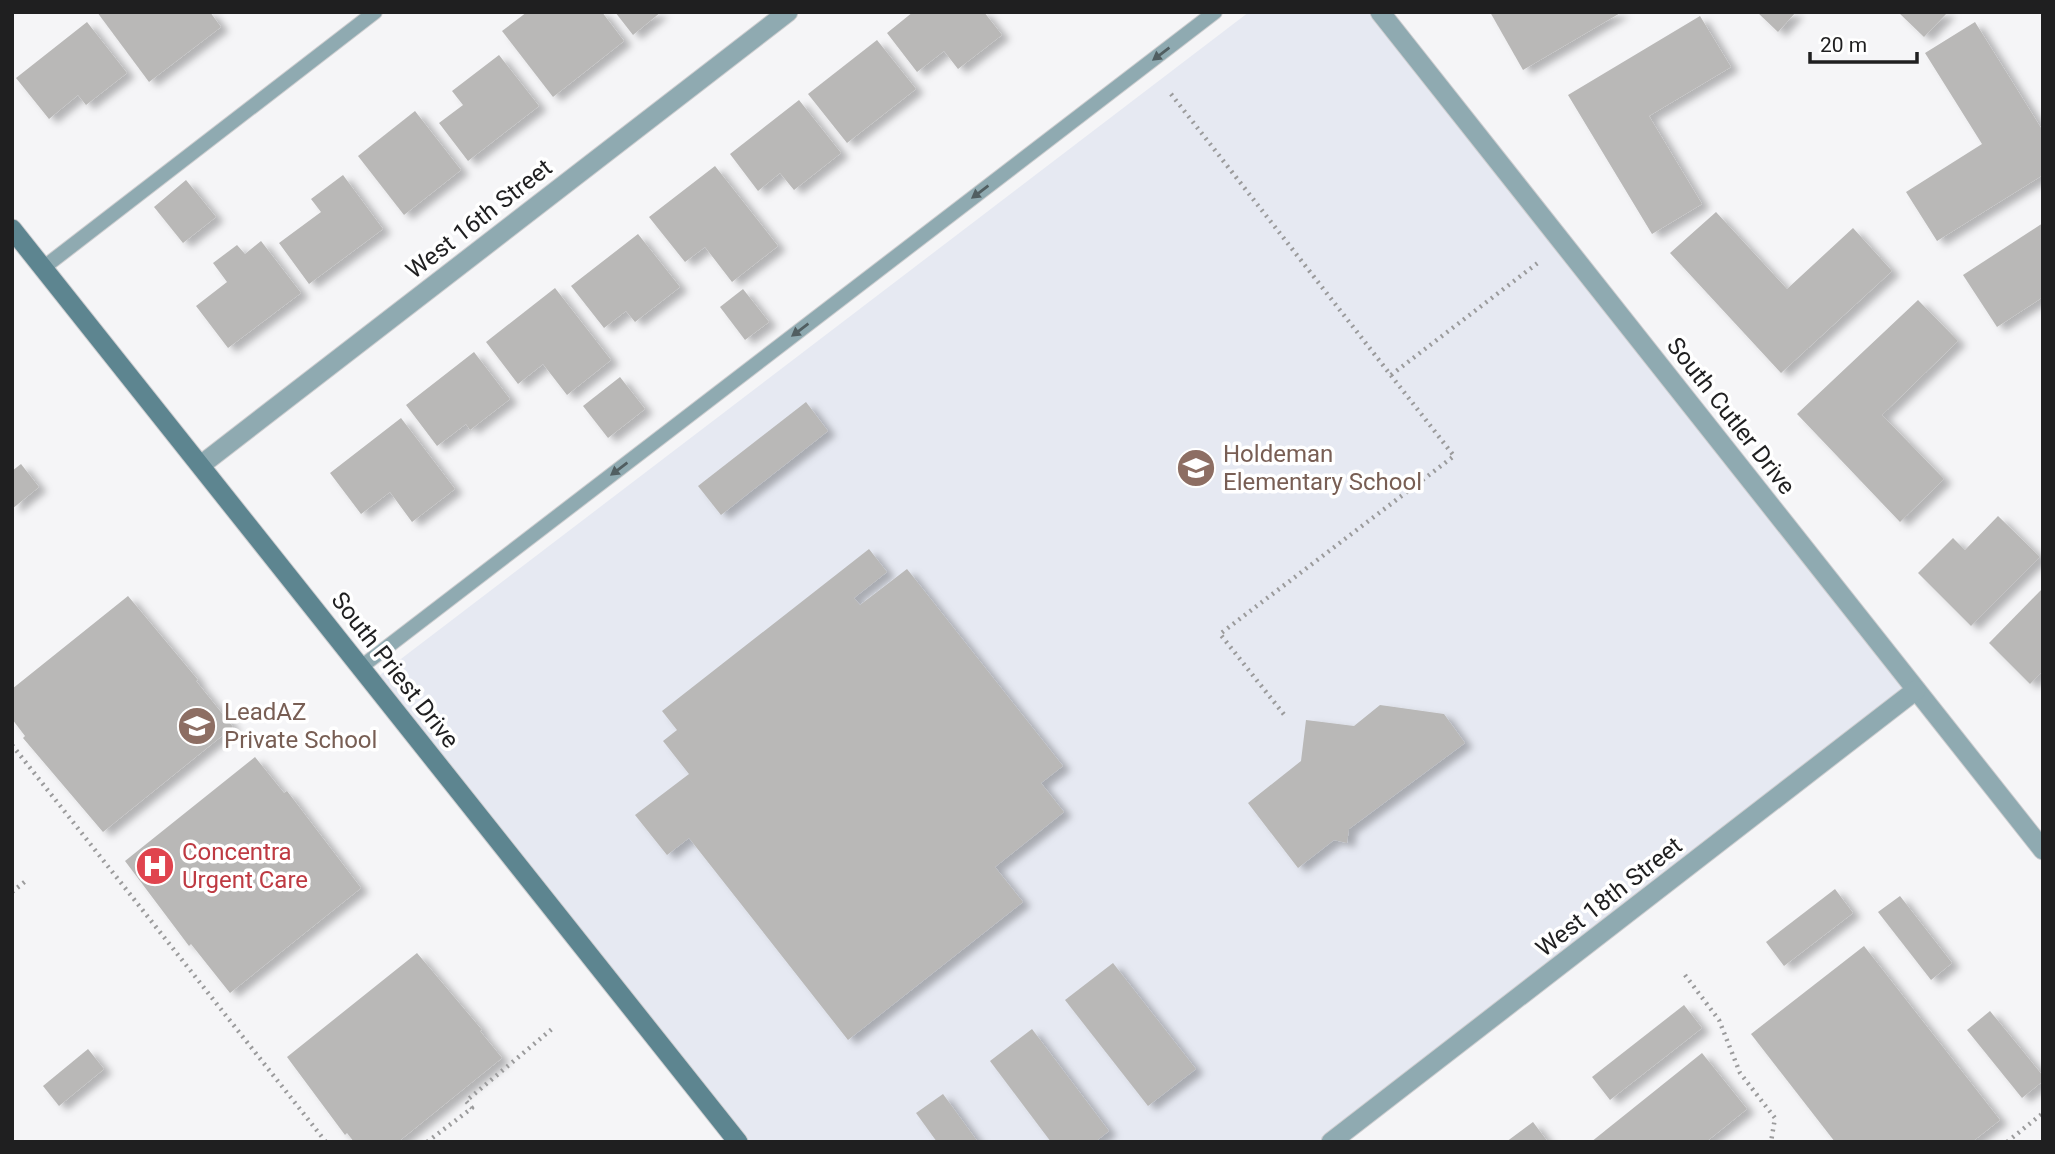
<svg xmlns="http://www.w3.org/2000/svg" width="2055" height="1154" font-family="Roboto,sans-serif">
<defs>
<filter id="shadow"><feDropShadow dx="8" dy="4.5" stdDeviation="3.5" flood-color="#0004"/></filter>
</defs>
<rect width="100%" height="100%" fill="#f5f5f7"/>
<polygon fill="#e6e9f2" points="1249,12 1380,12 1916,690 1331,1142 738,1142 372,681"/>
<g fill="#b9b8b7" filter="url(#shadow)">
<polygon points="97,12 210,12 221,27 149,82"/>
<polygon points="527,12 602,12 624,41 553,97 502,31"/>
<polygon points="615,12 661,12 633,35"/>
<polygon points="913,12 984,12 1002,35 958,69 944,51 917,72 887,33"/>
<polygon points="1490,12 1622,12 1523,70"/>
<polygon points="1757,12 1796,12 1778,32"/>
<polygon points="1898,12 1948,12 1924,37"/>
<polygon points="1700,16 1731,67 1649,116 1702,204 1652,234 1568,95"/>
<polygon points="87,22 127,73 86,105 78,95 49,119 16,78"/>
<polygon points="1975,22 2043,131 2043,175 1937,241 1906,192 1982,144 1925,53"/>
<polygon points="877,40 916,89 847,143 808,94"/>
<polygon points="499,55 539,106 468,161 439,123 463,105 452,91"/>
<polygon points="799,100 841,153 794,190 780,173 758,191 730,154"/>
<polygon points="415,111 461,170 404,215 358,156"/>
<polygon points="715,166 778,246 732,282 705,247 685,262 649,217"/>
<polygon points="343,175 383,229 309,284 279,243 321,212 311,199"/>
<polygon points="186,180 216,217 183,243 154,207"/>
<polygon points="1716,212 1787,289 1853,228 1892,271 1781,373 1670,253"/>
<polygon points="2043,223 2043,297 1997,327 1963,275"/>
<polygon points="638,234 680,287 635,322 626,311 604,328 571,286"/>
<polygon points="261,241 301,293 228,348 196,306 227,282 213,263 237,245 245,254"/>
<polygon points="555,288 611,360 567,395 543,364 518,384 486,342"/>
<polygon points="743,289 769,322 745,340 720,307"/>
<polygon points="1918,300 1958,341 1882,415 1944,479 1900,522 1797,414"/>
<polygon points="474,352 510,399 470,430 466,424 437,446 406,405"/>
<polygon points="620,377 645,409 608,438 583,406"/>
<polygon points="806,402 828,431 721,515 698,486"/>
<polygon points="401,418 455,489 412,522 390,492 361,514 330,473"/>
<polygon points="21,464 39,487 12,509 12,471"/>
<polygon points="1998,516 2040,557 1971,626 1918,573 1953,538 1965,550"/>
<polygon points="869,549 887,572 854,598 860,605 907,569 1063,766 1041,783 1064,812 995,867 1023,902 848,1040 689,838 667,855 635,815 689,774 663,741 677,730 662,711"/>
<polygon points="2043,588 2043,671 2030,684 1989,643"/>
<polygon points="128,596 198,680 196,681 233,727 103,832 23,738 25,736 12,719 12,689"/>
<polygon points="1380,705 1444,714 1465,743 1349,829 1347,843 1334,840 1298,868 1248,803 1301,761 1306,720 1354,726"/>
<polygon points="255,757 284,793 287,791 361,888 230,993 191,944 189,946 125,861"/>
<polygon points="1835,889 1853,913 1784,966 1766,942"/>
<polygon points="1900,896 1952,963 1931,980 1878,912"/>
<polygon points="1864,946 2000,1120 1972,1142 1835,1142 1751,1034"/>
<polygon points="417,953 482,1030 480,1031 502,1058 398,1142 354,1142 347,1133 345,1135 287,1057"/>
<polygon points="1113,963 1196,1069 1148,1106 1065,1000"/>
<polygon points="1684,1005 1702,1028 1610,1100 1592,1077"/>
<polygon points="1990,1011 2043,1076 2043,1081 2022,1098 1967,1030"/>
<polygon points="1032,1029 1109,1131 1095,1142 1051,1142 990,1061"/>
<polygon points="88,1049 104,1069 59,1106 43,1086"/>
<polygon points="1702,1053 1747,1109 1706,1142 1591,1142"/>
<polygon points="943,1094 978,1142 937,1142 916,1113"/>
<polygon points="1533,1122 1548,1142 1506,1142"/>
</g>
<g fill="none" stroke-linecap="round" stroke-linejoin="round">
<g stroke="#ceced0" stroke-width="16">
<g id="service">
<polyline points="43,268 375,12"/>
<polyline points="361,667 1215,12"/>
</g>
</g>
<g stroke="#ceced0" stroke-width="21">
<g id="minor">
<polyline points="1380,12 2043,850"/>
<polyline points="201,465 788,12"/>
<polyline points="1331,1142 1916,690"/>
</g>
</g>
<g stroke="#ceced0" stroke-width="21">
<polyline id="secondary" points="12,229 738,1142"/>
</g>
<g stroke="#9b9b9c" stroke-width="4.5" stroke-dasharray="2 5" stroke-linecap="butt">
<polyline points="1171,94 1454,456 1220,634 1286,717"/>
<polyline points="1391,375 1539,262"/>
<polyline points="12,745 326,1142"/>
<polyline points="12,892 27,880"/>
<polyline points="1685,975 1719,1020 1740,1073 1775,1118 1771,1142"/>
<polyline points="427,1142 472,1108 466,1101 553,1028"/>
<polyline points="2007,1142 2043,1113"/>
</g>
<use href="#service" stroke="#8faab1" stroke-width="14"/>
<use href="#minor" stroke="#8faab1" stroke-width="19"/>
<use href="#secondary" stroke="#5d8590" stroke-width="19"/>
</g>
<defs><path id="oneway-solid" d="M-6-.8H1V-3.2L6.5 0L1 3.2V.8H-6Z" transform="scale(1.75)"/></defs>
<g fill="#515e61">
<use href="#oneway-solid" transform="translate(1161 54) rotate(143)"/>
<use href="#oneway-solid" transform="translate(980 192) rotate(143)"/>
<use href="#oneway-solid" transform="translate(800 330) rotate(143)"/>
<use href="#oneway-solid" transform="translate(619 469) rotate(143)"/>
</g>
<defs>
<g id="school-disc" transform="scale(2.0125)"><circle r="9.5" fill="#8d6e63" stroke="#fff"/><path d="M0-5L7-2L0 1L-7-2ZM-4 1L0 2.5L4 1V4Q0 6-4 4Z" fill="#fff"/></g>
<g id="hospital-disc" transform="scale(2.0125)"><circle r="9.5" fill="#e0444e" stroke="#fff"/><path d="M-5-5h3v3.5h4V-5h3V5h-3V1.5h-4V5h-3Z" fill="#fff"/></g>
</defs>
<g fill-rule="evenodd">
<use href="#school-disc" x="1196" y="468"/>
<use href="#school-disc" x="197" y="726"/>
<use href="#hospital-disc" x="155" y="866"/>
</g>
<g text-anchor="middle" stroke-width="7" stroke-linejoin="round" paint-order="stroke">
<g font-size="24" fill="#1f1f20" stroke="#fff">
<text transform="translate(479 219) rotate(-38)" y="8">West 16th Street</text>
<text transform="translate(1731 416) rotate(52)" y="8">South Cutler Drive</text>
<text transform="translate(395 670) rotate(52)" y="8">South Priest Drive</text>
<text transform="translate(1609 897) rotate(-38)" y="8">West 18th Street</text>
</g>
<g font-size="24" fill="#785e54" stroke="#fff" text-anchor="start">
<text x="1223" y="462">Holdeman<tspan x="1223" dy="28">Elementary School</tspan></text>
<text x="224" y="720">LeadAZ<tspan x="224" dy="28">Private School</tspan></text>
</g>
<g font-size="24" fill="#be3a42" stroke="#fff" text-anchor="start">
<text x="182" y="860">Concentra<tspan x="182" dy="28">Urgent Care</tspan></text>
</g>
</g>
<rect width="2055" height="1154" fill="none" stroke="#1f1f20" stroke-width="28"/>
<path d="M1810 52v10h107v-10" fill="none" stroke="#1f1f20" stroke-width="3.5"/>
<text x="1820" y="52" font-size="21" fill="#1f1f20" stroke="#ffffff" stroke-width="5" paint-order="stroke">20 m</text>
</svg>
